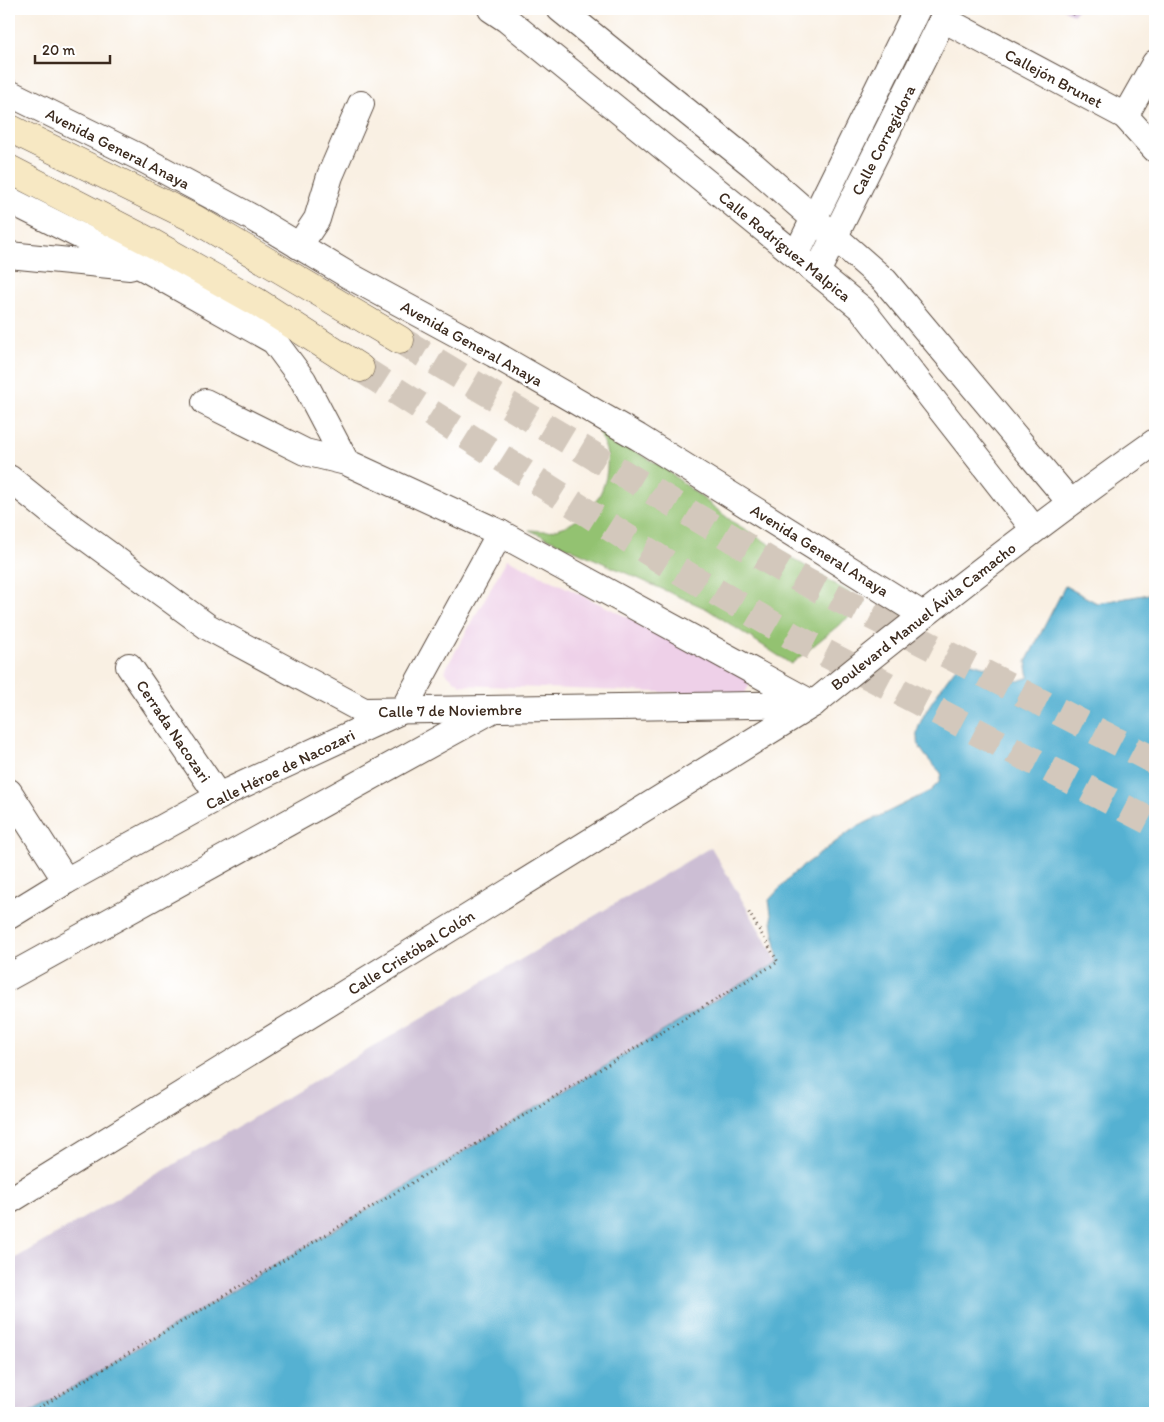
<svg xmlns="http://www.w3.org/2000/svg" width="1164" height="1422" font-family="Itim,sans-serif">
<rect width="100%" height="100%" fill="#fff"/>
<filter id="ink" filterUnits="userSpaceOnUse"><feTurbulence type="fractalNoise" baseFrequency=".02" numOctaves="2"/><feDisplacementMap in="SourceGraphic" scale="10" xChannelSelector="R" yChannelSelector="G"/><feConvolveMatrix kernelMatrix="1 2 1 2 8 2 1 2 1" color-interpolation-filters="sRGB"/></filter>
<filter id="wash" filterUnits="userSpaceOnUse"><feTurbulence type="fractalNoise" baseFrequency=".0096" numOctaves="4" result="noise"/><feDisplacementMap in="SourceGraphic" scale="20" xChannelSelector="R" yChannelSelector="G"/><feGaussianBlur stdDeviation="1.12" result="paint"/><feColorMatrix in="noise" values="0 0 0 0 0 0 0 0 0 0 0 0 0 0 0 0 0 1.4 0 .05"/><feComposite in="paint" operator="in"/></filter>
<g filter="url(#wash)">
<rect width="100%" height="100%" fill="#f9f0e3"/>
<polygon fill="#eed0e8" points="507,559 753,678 744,695 461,685 444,672"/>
<polygon fill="#ccbed4" points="711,847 778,962 30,1413 9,1413 9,1262"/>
<path fill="#93c271" stroke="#677648" d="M597,429l67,39 69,54 133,81 -75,61 -84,-55 -178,-79c7,0 16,2 23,0 37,-7 61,-42 54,-80 -2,-7 -6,-14 -9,-21z"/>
<path fill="#54b1d2" stroke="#486e78" d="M1065,586l32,17 58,-10v820h-1125l748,-451 -9,-62 25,-27 59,-44 77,-38 9,-9 2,-9c-9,-10 -22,-21 -24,-35 -3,-17 34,-64 45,-78l27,8 29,13 11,-4 -3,-15z"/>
<g id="blocks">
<polygon fill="#c19ccb" points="1063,9 1077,9 1074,15"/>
</g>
</g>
<g filter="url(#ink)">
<use href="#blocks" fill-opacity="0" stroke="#58483c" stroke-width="1"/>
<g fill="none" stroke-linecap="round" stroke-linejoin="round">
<g stroke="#d3c8bc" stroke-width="28" stroke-dasharray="28 14" stroke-linecap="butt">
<polyline points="400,340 798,578 1155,761"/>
<polyline points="360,368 668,564 794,637 1155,824"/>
</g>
<g stroke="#58483c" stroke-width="28">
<g id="street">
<polyline points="491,9 506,19 862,309 1034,529"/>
<polyline points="560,9 753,165 885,281 1070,502"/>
<polyline points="943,19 1125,116 1155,149"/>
<polyline points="9,93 137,156 251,217 348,275 494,354 638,437 923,615"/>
<polyline points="1125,116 1155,63"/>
<polyline points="9,200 146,269 274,341 303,380 346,462 500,533 813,704"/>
<polyline points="299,246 317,219 330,176 361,104"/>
<polyline points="9,255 130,267"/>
<polyline points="796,255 917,9"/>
<polyline points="817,272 948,9"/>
<polyline points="205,402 305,452 346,462"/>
<polyline points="9,478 55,515 208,627 364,711 812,704"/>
<polyline points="129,666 219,797"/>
<polyline points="9,792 66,881"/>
<polyline points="9,916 66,881 231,790 403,710 500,533"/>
<polyline points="9,977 492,710"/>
<path d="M9,1201l804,-497c112,-91 224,-179 342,-262"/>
</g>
</g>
<g stroke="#58483c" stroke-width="29">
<g id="secondary">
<polyline points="9,128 195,219 400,340"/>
<polyline points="9,169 152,243 257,302 360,368"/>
</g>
</g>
<polyline stroke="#58483c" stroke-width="3" stroke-dasharray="1 4" stroke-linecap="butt" points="30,1413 778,962 748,911"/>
<use href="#street" stroke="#fff" stroke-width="26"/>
<use href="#secondary" stroke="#f7e8c3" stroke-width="28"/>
</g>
</g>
<g text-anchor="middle" stroke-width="5" stroke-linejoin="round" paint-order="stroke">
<g font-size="16" fill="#3b2a1e" stroke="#fff">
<text transform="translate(1054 78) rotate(28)" y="6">Callejón Brunet</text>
<text transform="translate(883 140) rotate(-63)" y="6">Calle Corregidora</text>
<text transform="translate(118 148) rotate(27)" y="6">Avenida General Anaya</text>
<text transform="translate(785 246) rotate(39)" y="6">Calle Rodríguez Malpica</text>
<text transform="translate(472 343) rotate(29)" y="6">Avenida General Anaya</text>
<text transform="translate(820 550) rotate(32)" y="6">Avenida General Anaya</text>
<text transform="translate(923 616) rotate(-38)" y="6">Boulevard Manuel Ávila Camacho</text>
<text transform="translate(450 710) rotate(-1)" y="6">Calle 7 de Noviembre</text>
<text transform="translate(174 731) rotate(56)" y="6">Cerrada Nacozari</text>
<text transform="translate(280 769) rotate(-26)" y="6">Calle Héroe de Nacozari</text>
<text transform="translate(411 952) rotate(-32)" y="6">Calle Cristóbal Colón</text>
</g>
</g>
<rect width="1164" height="1422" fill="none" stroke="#fff" stroke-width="30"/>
<path d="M35 55v8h75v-8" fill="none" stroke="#3b2a1e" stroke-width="2.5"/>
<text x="42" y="55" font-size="15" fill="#3b2a1e" stroke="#ffffff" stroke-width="4" paint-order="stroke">20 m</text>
</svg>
